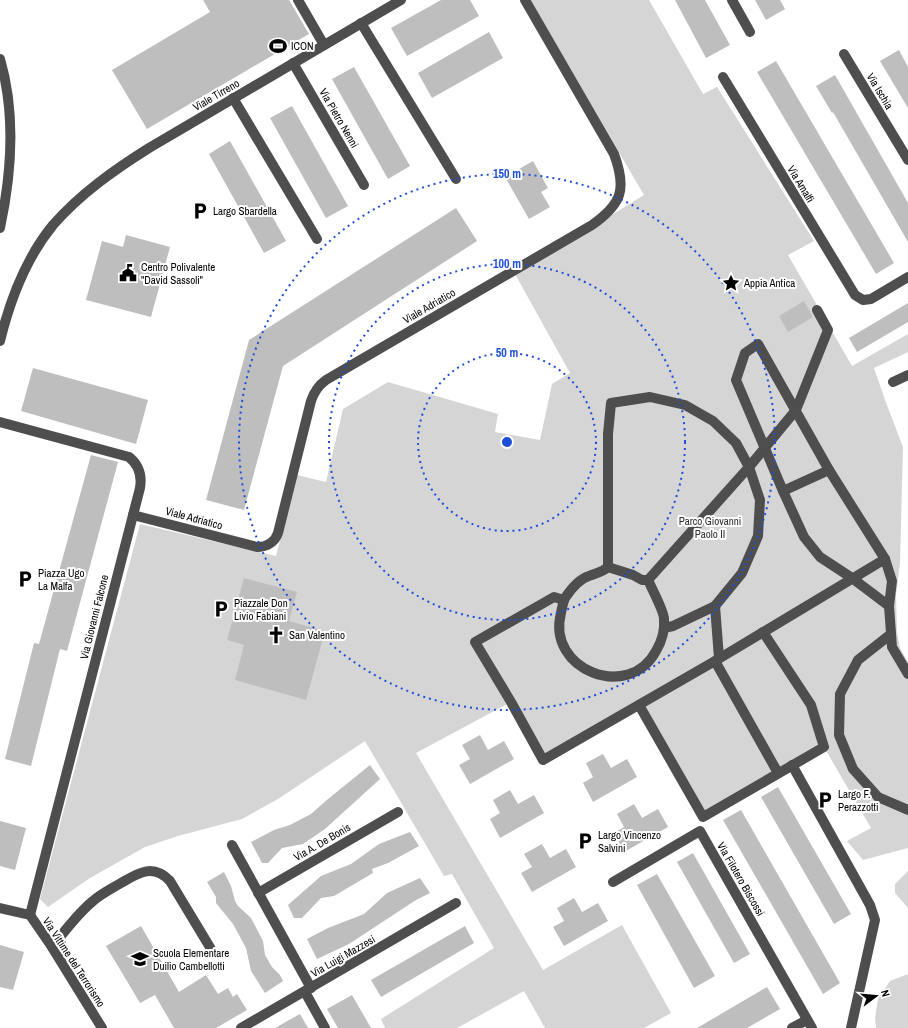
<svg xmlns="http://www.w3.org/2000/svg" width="908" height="1028" font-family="'Archivo Narrow',sans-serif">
<rect width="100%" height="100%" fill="#fff"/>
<g fill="#d5d5d5">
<polygon points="530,0 649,0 703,94 717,87 814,241 788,255 852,366 908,334 908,352 874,368 885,400 903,447 900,563 896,595 897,632 900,648 908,662 908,848 863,860 847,841 871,828 824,747 703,817 640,705 543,760 511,702 416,753 543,970 622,925 671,1013 644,1028 545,1028 524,991 457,1028 385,1028 381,1019 494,948 452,874 444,876 365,741 278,799 242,819 178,836 145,847 90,878 48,907 40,899 140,524 276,556 297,475 326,482 343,409 388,382 498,414 495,432 540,440 552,384 570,373 515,274 644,195"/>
<polygon points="908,871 908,908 895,893 895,884"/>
<polygon points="908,974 908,1028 876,1028 875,1018 878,999 890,981"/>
</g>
<g fill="#bebebe">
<polygon points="203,0 289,0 309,34 147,129 112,70 210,12"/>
<polygon points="441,0 470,0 479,16 407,56 391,28"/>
<polygon points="675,0 705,0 730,45 706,58"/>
<polygon points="755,0 780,0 785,9 766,20"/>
<polygon points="489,32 503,58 432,98 418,73"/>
<polygon points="899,50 908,67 908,108 880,61"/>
<polygon points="776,61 894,263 876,274 757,72"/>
<polygon points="354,67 410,166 388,179 332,79"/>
<polygon points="835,75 908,203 908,242 833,112 832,113 816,86"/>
<polygon points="292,106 348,206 326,218 270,118"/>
<polygon points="230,141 286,241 264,253 209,154"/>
<polygon points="533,161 548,188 541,192 550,207 529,219 505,177"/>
<polygon points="456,208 477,241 283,366 244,510 206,500 249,340"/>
<polygon points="126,235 170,247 151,317 86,300 102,241 123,247"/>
<polygon points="804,301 813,317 788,332 779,316"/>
<polygon points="908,303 908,322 857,352 849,338"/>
<polygon points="33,368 148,400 136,444 21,411"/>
<polygon points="91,455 118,462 67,651 60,649 31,766 5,759 34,643 39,644"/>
<polygon points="244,578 297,592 289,621 325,631 306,700 235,680 244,645 227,640"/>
<polygon points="480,735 488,750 504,741 514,759 470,784 459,765 470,759 462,745"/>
<polygon points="603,754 611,768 627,759 637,777 593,802 583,783 593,777 586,763"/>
<polygon points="370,765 380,779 325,829 303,844 282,848 268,863 262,863 251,842 274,830 290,825 311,814 328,799"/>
<polygon points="778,787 851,914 834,924 761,797"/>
<polygon points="510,790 518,804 534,795 544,813 500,838 490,819 500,813 493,800"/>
<polygon points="634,804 642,818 658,809 668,827 624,852 614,833 624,827 617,814"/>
<polygon points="741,810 840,983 823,994 723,820"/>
<polygon points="0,821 26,828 15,870 0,866"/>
<polygon points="410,832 419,846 388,863 372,869 373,873 334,896 321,898 302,918 294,918 288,905 321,876 351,864 379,844"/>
<polygon points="542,844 550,858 566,849 576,867 532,892 521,873 532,867 524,854"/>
<polygon points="693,853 750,954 734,963 677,862"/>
<polygon points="224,872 231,886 235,901 238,906 251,918 263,941 265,955 272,967 280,975 283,981 265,993 251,971 246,948 233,924 216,903 216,897 207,882"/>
<polygon points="657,874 715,976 694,988 637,885"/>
<polygon points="420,878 430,893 416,900 349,944 317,959 307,939 328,928 364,914 387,893"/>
<polygon points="574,898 582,912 598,903 608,921 564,946 553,927 564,921 557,908"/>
<polygon points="141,926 179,992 206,975 218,994 228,988 233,997 237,994 247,1010 216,1028 174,1028 155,995 140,1003 106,946"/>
<polygon points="465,926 474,943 381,997 371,980"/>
<polygon points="0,945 24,952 13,990 0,987"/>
<polygon points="767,987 780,1009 747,1028 697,1028"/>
<polygon points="352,995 371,1028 338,1028 327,1009"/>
<polygon points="300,1014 308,1028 275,1028"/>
</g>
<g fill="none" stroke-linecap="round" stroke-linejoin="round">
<g stroke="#4e4e4e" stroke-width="10">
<polyline points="298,0 324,45"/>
<polyline points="732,0 750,32"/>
<polyline points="361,23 456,179"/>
<polyline points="844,54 908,160"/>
<path d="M0,59c16,55 12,113 0,169"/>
<polyline points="293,63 364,185"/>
<polyline points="723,77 855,295 863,300 871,299 908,277"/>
<polyline points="233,98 317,239"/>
<path d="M0,341c10,-41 26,-83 53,-116 27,-31 61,-55 96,-77l252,-148"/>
<polyline points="893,382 908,375"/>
<path d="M0,422l129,35c10,8 13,19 11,31l-110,427"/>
<polyline points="783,491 829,470"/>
<path d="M133,515l124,32c10,0 18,-5 21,-14l33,-132c3,-9 8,-16 15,-21l266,-155c30,-21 35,-36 22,-71l-89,-154"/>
<polyline points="608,567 608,434 611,403 650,397 685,405 713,421 736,443 749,467 760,500 758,536 742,573 715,606 673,626 664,628"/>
<path d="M608,567l25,8 9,5h6c4,9 16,31 16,39 1,12 -2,22 -8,32 -27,51 -110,19 -95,-38 1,-5 2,-11 4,-15 6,-9 14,-19 24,-22 7,-3 14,-4 19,-9z"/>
<polyline points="648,580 749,467 796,410 828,330 817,310"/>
<polyline points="564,600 554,597 475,642 511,702 543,760 715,661 885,559"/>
<polyline points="715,606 719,658"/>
<polyline points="889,606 852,578 820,557 804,537 783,491 736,380 745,353 758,344 829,470 885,559 892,581 889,606 892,647 908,674"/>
<polyline points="891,634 858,660 840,694 839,735 853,769 878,797 908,810"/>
<polyline points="715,661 778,773"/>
<polyline points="639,705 703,817 824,747 811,705 763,632"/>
<polyline points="792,765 870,905 875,920 851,1028"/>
<polyline points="232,845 311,988"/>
<polyline points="613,882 700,831 812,1028"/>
<polyline points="258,893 398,812"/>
<polyline points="0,908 30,915 52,947 102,1028"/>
<path d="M52,947c13,-16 25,-33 41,-46 8,-7 18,-12 28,-18 17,-10 32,-20 49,-2l41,68"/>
<polyline points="305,992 325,1028"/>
<polyline points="241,1028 456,903"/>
<polyline points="792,1028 807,1020"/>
</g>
</g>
<g fill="none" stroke="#1d4ed8" stroke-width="2" stroke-dasharray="2 4">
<circle cx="507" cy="442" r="89"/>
<circle cx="507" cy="442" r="178"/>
<circle cx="507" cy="442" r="268"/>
</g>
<defs>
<g id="stadium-bare" transform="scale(1.38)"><path d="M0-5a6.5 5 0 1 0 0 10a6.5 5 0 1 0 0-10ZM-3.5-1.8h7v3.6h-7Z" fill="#000" stroke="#fff" stroke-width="2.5" paint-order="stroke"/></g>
<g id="parking-bare" transform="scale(1.38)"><path d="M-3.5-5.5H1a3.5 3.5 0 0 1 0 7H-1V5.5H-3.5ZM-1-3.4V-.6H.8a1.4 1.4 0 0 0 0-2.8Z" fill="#000" stroke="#fff" stroke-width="2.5" paint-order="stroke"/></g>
<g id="civic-bare" transform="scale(1.38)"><path d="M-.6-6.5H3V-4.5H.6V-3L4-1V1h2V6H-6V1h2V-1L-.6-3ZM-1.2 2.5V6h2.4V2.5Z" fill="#000" stroke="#fff" stroke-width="2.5" paint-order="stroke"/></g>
<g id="sight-bare" transform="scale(1.38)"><path d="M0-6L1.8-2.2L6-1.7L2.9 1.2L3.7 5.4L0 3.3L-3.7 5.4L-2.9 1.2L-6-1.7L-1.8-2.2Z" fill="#000" stroke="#fff" stroke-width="2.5" paint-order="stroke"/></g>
<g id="church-bare" transform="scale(1.38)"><path d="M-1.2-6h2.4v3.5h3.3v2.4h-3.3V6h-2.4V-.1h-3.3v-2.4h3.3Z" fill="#000" stroke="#fff" stroke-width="2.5" paint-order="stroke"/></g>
<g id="school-bare" transform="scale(1.38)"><path d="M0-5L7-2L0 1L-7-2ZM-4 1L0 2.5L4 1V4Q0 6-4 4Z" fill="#000" stroke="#fff" stroke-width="2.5" paint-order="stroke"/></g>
</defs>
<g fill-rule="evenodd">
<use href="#stadium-bare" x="278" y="46"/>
<use href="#parking-bare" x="200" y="211"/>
<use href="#civic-bare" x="128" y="273"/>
<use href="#sight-bare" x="731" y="283"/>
<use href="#parking-bare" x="25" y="579"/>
<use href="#parking-bare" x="221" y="609"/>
<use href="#church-bare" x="276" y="635"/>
<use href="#parking-bare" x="825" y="800"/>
<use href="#parking-bare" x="585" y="841"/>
<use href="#school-bare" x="140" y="959"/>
</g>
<g text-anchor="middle" stroke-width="4" stroke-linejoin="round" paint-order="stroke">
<g font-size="11" fill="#000" stroke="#fff" text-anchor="start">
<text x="291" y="50">ICON</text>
<text x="213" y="215">Largo Sbardella</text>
<text x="141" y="271">Centro Polivalente<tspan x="141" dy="13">"David Sassoli"</tspan></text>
<text x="744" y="287">Appia Antica</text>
<text x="38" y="577">Piazza Ugo<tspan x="38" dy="13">La Malfa</tspan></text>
<text x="234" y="607">Piazzale Don<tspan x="234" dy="13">Livio Fabiani</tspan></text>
<text x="289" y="639">San Valentino</text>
<text x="838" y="798">Largo F.<tspan x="838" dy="13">Perazzotti</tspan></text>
<text x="598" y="839">Largo Vincenzo<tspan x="598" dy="13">Salvini</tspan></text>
<text x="153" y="957">Scuola Elementare<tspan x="153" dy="13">Duilio Cambellotti</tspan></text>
</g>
<g font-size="11" fill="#000" stroke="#fff">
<text transform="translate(880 91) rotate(59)" y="4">Via Ischia</text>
<text transform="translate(216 95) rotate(-30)" y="4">Viale Tirreno</text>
<text transform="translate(339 118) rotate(60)" y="4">Via Pietro Nenni</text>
<text transform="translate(801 184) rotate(59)" y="4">Via Amalfi</text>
<text transform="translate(429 306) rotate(-30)" y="4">Viale Adriatico</text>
<text transform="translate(194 518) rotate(15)" y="4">Viale Adriatico</text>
<text transform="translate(94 617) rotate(-76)" y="4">Via Giovanni Falcone</text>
<text transform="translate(322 842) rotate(-30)" y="4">Via A. De Bonis</text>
<text transform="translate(741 879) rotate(60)" y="4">Via Filotero Biscossi</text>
<text transform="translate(343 956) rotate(-30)" y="4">Via Luigi Mazzesi</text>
<text transform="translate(74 962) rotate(57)" y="4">Via Vittime del Terrorismo</text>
</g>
<g font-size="11" fill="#2c2c2c" stroke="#fff">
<text x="710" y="525">Parco Giovanni<tspan x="710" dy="13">Paolo II</tspan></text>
</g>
</g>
<circle cx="507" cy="442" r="6" fill="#1d4ed8" stroke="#fff" stroke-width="2"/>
<g font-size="12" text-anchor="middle" font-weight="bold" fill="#1d4ed8" stroke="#fff" stroke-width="4" stroke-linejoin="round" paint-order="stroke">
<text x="507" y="178">150 m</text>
<text x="507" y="268">100 m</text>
<text x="507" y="357">50 m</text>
</g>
<g transform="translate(876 996) rotate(74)" stroke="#ffffff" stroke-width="3" paint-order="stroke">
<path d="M0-3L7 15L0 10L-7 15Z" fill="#000000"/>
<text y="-6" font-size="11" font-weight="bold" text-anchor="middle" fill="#000000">N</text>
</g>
</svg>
